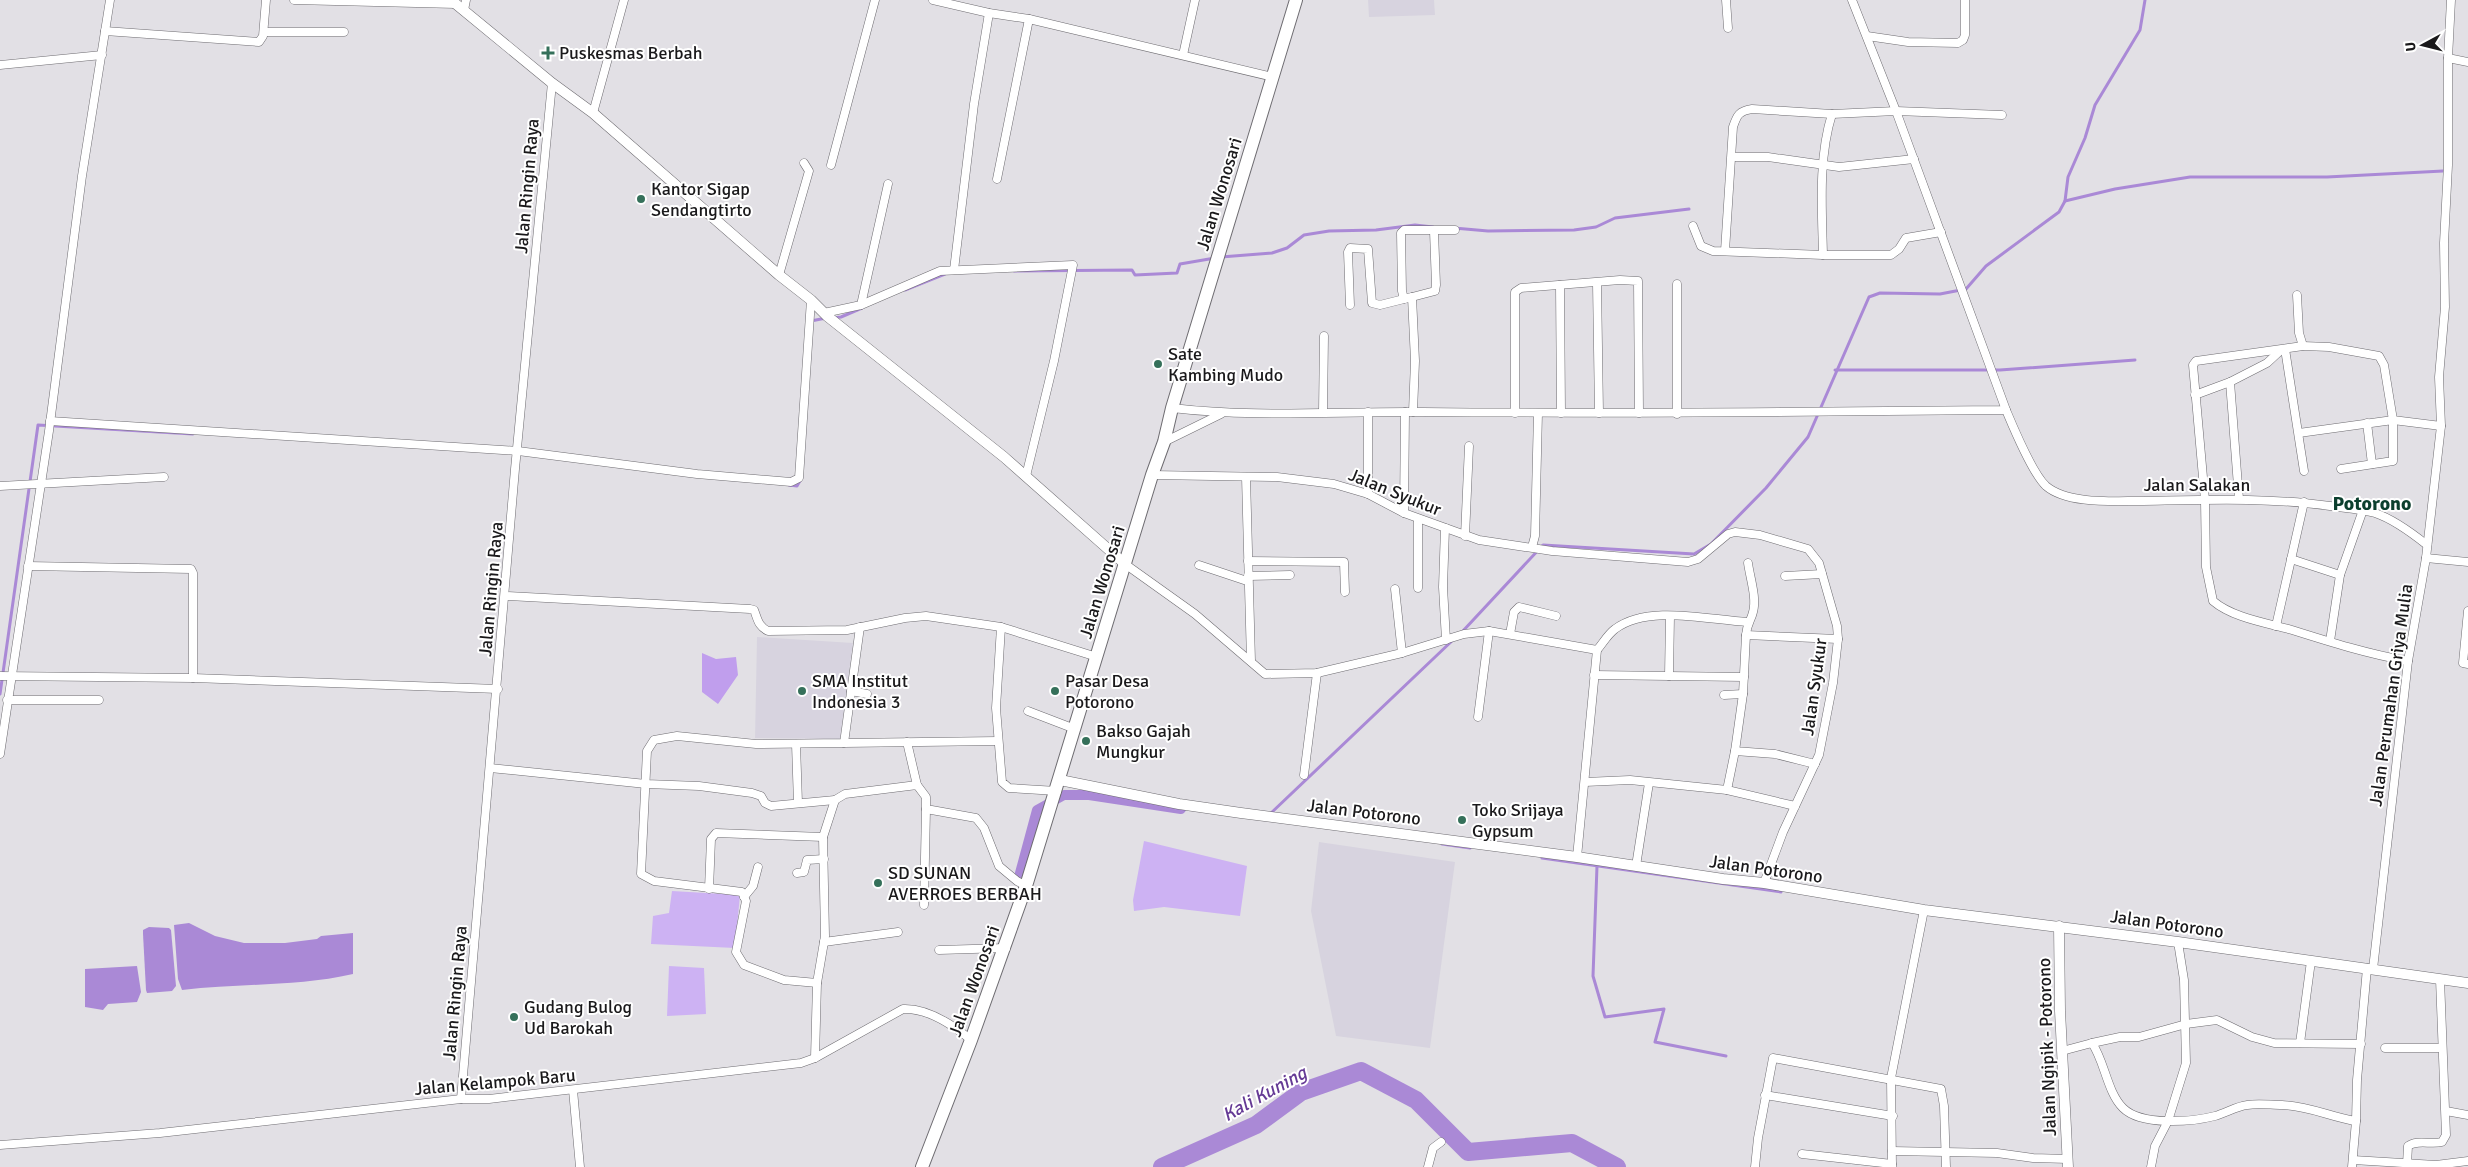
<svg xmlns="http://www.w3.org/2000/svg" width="2468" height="1167" font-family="Signika,sans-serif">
<rect width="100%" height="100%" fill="#e2e0e5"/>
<g fill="#d7d3df">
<polygon points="1368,0 1434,0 1435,15 1369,17"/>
<polygon points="757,637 853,643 840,739 755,738"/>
<polygon points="1319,842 1455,862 1430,1048 1336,1036 1311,911"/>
</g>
<g fill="#cdb2f3">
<polygon points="1144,841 1247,866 1240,916 1164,907 1134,911 1133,900"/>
<polygon points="672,891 740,895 735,948 651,944 653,916 669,913"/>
<polygon points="669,966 704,968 706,1014 667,1016"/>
</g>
<polygon fill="#c09eed" points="702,653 716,659 736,657 738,675 718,704 702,692"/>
<g fill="#aa89d6">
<path d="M189,923l26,13 29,7h41l32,-4 4,-3 32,-3v41c-56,13 -114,9 -171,16l-4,-11 -4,-54z"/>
<polygon points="149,927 169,928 171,930 176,986 172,991 147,993 146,990 143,934 143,930"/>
<polygon points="137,966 141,992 137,1002 108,1004 103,1010 85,1007 85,969"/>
</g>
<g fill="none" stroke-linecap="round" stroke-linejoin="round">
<g stroke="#aa89d6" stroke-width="3">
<polyline points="2065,201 2115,189 2190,177 2327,177 2443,171"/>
<polyline points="1454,228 1488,231 1574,230 1596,227 1615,218 1689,209"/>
<polyline points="1221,257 1272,253 1287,248 1304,235 1329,231 1376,230 1415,225 1433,227"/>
<polyline points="1014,271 1132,270 1135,275 1177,273 1180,264 1215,258"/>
<polyline points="905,290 945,274"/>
<polyline points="833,318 841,317 862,308"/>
<polyline points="811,321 826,318"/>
<polyline points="1835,370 2000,370 2135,360"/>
<polyline points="789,485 797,486 801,479"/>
<polyline points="1462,632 1543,545 1694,554 1711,544 1766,488 1808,437 1869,297 1880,293 1940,294 1966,289 1986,266 2059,212 2065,201 2068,177 2085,138 2095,105 2140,30 2145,0"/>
<polyline points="0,694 38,425 193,434"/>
<polyline points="1270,814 1454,639"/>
<polyline points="1442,844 1470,848"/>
<polyline points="1542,858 1781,892"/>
<polyline points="1597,866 1593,976 1605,1017 1664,1009 1655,1042 1726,1056"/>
</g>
<polyline stroke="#aa89d6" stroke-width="10" points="1020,873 1037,810 1064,795 1089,795 1181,809"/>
<polyline stroke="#aa89d6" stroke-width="18" points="1162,1167 1256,1125 1301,1092 1361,1071 1416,1100 1468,1152 1572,1143 1617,1167"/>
<g stroke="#6e6c71" stroke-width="9">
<g id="minor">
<polyline points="294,0 456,4"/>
<polyline points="933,0 989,13 1029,19 1273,77"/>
<polyline points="1726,0 1728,28"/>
<polyline points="464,10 466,0"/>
<polyline points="105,31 259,42 263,36 266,0"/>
<polyline points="264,32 344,32"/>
<polyline points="1867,36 1908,42 1958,43 1963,40 1965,35 1965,0"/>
<polyline points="1183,55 1195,0"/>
<polyline points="2448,58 2468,62"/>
<polyline points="0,65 102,55"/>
<polyline points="593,113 624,0"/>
<polyline points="1732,157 1768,157 1839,167 1914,159"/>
<polyline points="831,165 875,0"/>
<polyline points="997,179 1029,19"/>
<polyline points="1693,226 1701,246 1713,251 1823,255 1891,255 1899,249 1906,238 1941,232"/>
<path d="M1725,251l8,-124c4,-12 6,-16 19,-18l80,5 64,-3 106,4"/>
<path d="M1823,255c-1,-45 -5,-97 9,-141"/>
<polyline points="954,270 974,104 989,13"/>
<polyline points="779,275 809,171 804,163"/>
<polyline points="1597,283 1599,413"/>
<polyline points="1677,284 1677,414"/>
<polyline points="1560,285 1561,413"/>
<polyline points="2297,295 2299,333 2303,346"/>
<polyline points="1412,297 1435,291 1436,285 1434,231"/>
<polyline points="861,305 940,271 1073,265 1054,361 1026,476"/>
<polyline points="1350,305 1348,252 1350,248 1368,249 1372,303 1380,305 1404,299"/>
<polyline points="824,313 861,305 888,184"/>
<polyline points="2285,349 2304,471"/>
<polyline points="2195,395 2230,382"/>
<path d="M1172,408c83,10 168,3 251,4 195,2 388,0 583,-2l-110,-299 -44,-111"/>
<path d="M2006,410c8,19 26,63 40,76 21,18 66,15 92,15 64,-1 129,-4 192,5 15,2 31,3 45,7 18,6 37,20 52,32"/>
<polyline points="1323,412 1324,336"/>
<polyline points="1413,412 1415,361 1412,297 1404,299 1402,291 1401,233 1404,230 1455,230"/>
<polyline points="1515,413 1515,292 1521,288 1620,280 1638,281 1639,413"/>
<polyline points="50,421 518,451 697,474 791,482 799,478 811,300"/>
<polyline points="2367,423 2372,464"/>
<polyline points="2299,433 2393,420 2393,461 2341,469"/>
<polyline points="1164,442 1221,414"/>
<polyline points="1152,475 1277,477 1334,484 1368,494 1404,513 1479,540 1552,551 1688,562 1698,559 1728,534 1735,532 1760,535 1808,549 1819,563 1837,626 1838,639 1833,683 1819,755 1783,832 1764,883"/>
<polyline points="1246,477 1251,661"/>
<polyline points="0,486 164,477"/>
<polyline points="1368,494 1368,412"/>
<polyline points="2239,499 2230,382 2267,363 2280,351"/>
<polyline points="1404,513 1405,412"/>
<polyline points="1445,528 1443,587 1446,640"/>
<polyline points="1465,536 1469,446"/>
<polyline points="1532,547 1535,536 1538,413"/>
<polyline points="2426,558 2468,562"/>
<polyline points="2291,559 2340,575"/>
<polyline points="1248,561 1344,562 1345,592"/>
<polyline points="1125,564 1195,614 1265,674 1317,673 1402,653 1464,634 1489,631 1597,650 1577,857"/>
<polyline points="1199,565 1247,581"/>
<polyline points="28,566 191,569 193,573 193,678"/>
<polyline points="1248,576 1290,575"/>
<polyline points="1785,576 1822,574"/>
<polyline points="1418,588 1418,519"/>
<polyline points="1395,589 1402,653"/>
<path d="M506,596l244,13 4,1c4,10 4,16 14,21l79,-1 58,-12 21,-2 75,11 -5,81 6,74 7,6 48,3"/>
<polyline points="2468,611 2463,663 2468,664"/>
<polyline points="2276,626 2304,502"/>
<polyline points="1001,627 1097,657"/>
<polyline points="1510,634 1514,612 1519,607 1556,616"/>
<path d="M1746,635c1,-12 5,-14 7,-23 4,-14 -3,-34 -5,-49"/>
<polyline points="2330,641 2340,575 2363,510"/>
<path d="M1597,650c6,-7 11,-16 18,-21 33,-25 94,-9 132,-7"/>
<path d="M2408,661c-40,-7 -78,-19 -116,-31 -25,-7 -59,-12 -79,-29l-7,-34 -1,-67 -12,-135 3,-4 107,-15 26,1 50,9 5,9 9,55 48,6"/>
<polyline points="1594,675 1744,677"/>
<polyline points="0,676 193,678 498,689"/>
<polyline points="1669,676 1670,616"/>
<polyline points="851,691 867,694"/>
<polyline points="1724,695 1743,694"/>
<polyline points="7,700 99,700"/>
<polyline points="1028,711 1075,729"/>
<polyline points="1478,717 1489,631"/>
<polyline points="907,742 917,785"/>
<polyline points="844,743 998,741"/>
<polyline points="796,744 798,803"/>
<polyline points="0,754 49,431 82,176 110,0"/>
<polyline points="1815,764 1775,754 1735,751 1743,694 1746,635 1838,639"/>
<polyline points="490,768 646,784 699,786 752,793 761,796 765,803 771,806 835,800"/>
<polyline points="1304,775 1317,673"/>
<polyline points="1585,782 1630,780 1727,790 1735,751"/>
<polyline points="1727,790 1795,806"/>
<polyline points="1636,866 1649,783"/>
<polyline points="797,873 804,872 807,860 824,859"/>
<polyline points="709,889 711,839 716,833 823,837"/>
<polyline points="744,897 753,886 758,867"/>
<polyline points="924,905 926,809"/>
<polyline points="824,942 898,932"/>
<polyline points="939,950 1006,948"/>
<polyline points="2373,969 2408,661 2426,558 2441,426 2439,377 2445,307 2444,243 2448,165 2448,58 2451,0"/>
<polyline points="817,983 784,980 744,965 736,952 746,901 742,892 654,881 641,874 647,751 654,740 677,736 756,744 844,743 860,627"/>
<polyline points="2092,1043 2120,1037 2139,1037 2186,1024 2217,1020 2252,1037 2274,1043 2361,1044"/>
<polyline points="2300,1043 2311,961"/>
<polyline points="2385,1048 2441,1048"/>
<path d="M2062,1051l30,-8c13,19 15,49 31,65 18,18 68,14 92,8 11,-3 22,-10 32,-11 11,-2 24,0 35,0 28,1 48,12 74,16l1,-41 10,-112"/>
<polyline points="815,1058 817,983 825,936 823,837 835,800 845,794 917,785 926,797 926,809 976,818 984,828 999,866 1017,881 1026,886"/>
<polyline points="573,1090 580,1167"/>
<polyline points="1765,1095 1893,1116"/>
<polyline points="461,1099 515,469 552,83"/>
<polyline points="2446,1111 2468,1115"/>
<path d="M0,1145l160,-12 301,-34h28l312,-36 14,-5 88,-49c24,-1 50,16 68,31"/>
<polyline points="1892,1151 1997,1153 2033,1158 2068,1159"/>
<polyline points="1802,1154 1892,1164"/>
<polyline points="2353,1160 2436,1165 2468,1161"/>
<path d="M2407,1164l1,-18c9,-7 23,-1 34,-4l4,-7 -6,-156"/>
<polyline points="1428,1167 1433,1148 1441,1142"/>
<polyline points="1755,1167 1758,1138 1773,1058 1941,1089 1944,1106 1946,1167"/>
<polyline points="1892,1167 1891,1078 1924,910"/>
<polyline points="2151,1167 2155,1146 2168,1121 2186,1063 2184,980 2178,942"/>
<polyline points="2352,1167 2356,1121"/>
</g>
</g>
<g stroke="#6e6c71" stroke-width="11">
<g id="tertiary">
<polyline points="451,0 552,83 593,113 779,275 811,300 827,316 1004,457 1125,564"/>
<polyline points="1060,780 1179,804 1241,813 1577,857 1723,879 1764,883 1924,910 2178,942 2468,983"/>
<polyline points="2059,926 2060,1011 2068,1167"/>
</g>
</g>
<g stroke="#6e6c71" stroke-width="14">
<polyline id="trunk" points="922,1167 971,1040 1026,886 1152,475 1164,442 1172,408 1296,0"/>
</g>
<use href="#minor" stroke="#fff" stroke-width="8"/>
<use href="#tertiary" stroke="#fff" stroke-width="10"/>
<use href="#trunk" stroke="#fff" stroke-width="12"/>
</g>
<g fill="#35705a" stroke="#fff" stroke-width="2">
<path d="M545.5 45.5h5v5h5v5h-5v5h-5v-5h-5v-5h5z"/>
<circle cx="641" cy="199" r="5"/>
<circle cx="1158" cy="364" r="5"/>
<circle cx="802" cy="691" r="5"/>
<circle cx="1055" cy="691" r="5"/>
<circle cx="1086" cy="741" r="5"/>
<circle cx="1462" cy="820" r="5"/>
<circle cx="878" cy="883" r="5"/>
<circle cx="514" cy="1017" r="5"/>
</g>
<g text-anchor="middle" stroke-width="4" stroke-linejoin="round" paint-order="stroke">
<g font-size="18" fill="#1a191b" stroke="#fff" text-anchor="start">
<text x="559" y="59">Puskesmas Berbah</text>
<text x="651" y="195">Kantor Sigap<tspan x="651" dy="21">Sendangtirto</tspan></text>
<text x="1168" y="360">Sate<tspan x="1168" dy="21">Kambing Mudo</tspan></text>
<text x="812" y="687">SMA Institut<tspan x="812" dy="21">Indonesia 3</tspan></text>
<text x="1065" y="687">Pasar Desa<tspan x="1065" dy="21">Potorono</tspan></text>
<text x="1096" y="737">Bakso Gajah<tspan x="1096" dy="21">Mungkur</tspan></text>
<text x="1472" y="816">Toko Srijaya<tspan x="1472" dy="21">Gypsum</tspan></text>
<text x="888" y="879">SD SUNAN<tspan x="888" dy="21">AVERROES BERBAH</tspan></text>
<text x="524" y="1013">Gudang Bulog<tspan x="524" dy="21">Ud Barokah</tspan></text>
</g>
<g font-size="18" fill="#1a191b" stroke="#fff">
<text transform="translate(527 186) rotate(-85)" y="6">Jalan Ringin Raya</text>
<text transform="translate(1219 194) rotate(-73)" y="6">Jalan Wonosari</text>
<text x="2197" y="491">Jalan Salakan</text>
<text transform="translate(1395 492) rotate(22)" y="6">Jalan Syukur</text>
<text transform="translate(1102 582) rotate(-73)" y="6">Jalan Wonosari</text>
<text transform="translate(491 589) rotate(-85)" y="6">Jalan Ringin Raya</text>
<text transform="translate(1814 687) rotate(-82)" y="6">Jalan Syukur</text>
<text transform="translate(2391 695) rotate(-82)" y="6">Jalan Perumahan Griya Mulia</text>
<text transform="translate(1364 812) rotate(7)" y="6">Jalan Potorono</text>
<text transform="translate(1766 869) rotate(8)" y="6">Jalan Potorono</text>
<text transform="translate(2167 924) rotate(8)" y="6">Jalan Potorono</text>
<text transform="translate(974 981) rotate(-70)" y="6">Jalan Wonosari</text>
<text transform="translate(455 993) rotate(-85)" y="6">Jalan Ringin Raya</text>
<text transform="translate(2047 1047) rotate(-92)" y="6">Jalan Ngipik - Potorono</text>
<text transform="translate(495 1082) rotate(-5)" y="6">Jalan Kelampok Baru</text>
</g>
<g font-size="19" font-style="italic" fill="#653a95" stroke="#fff">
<text transform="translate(1264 1093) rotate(-29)" y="7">Kali Kuning</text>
</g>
<g font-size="20" font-weight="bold" fill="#0c3f2e" stroke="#fff">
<text x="2372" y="510">Potorono</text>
</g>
</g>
<g transform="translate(2423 45) rotate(263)" stroke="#ffffff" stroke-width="4" paint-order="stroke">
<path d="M0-4L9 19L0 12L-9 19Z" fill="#1a191b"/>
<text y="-8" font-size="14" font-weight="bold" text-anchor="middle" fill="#1a191b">U</text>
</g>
</svg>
